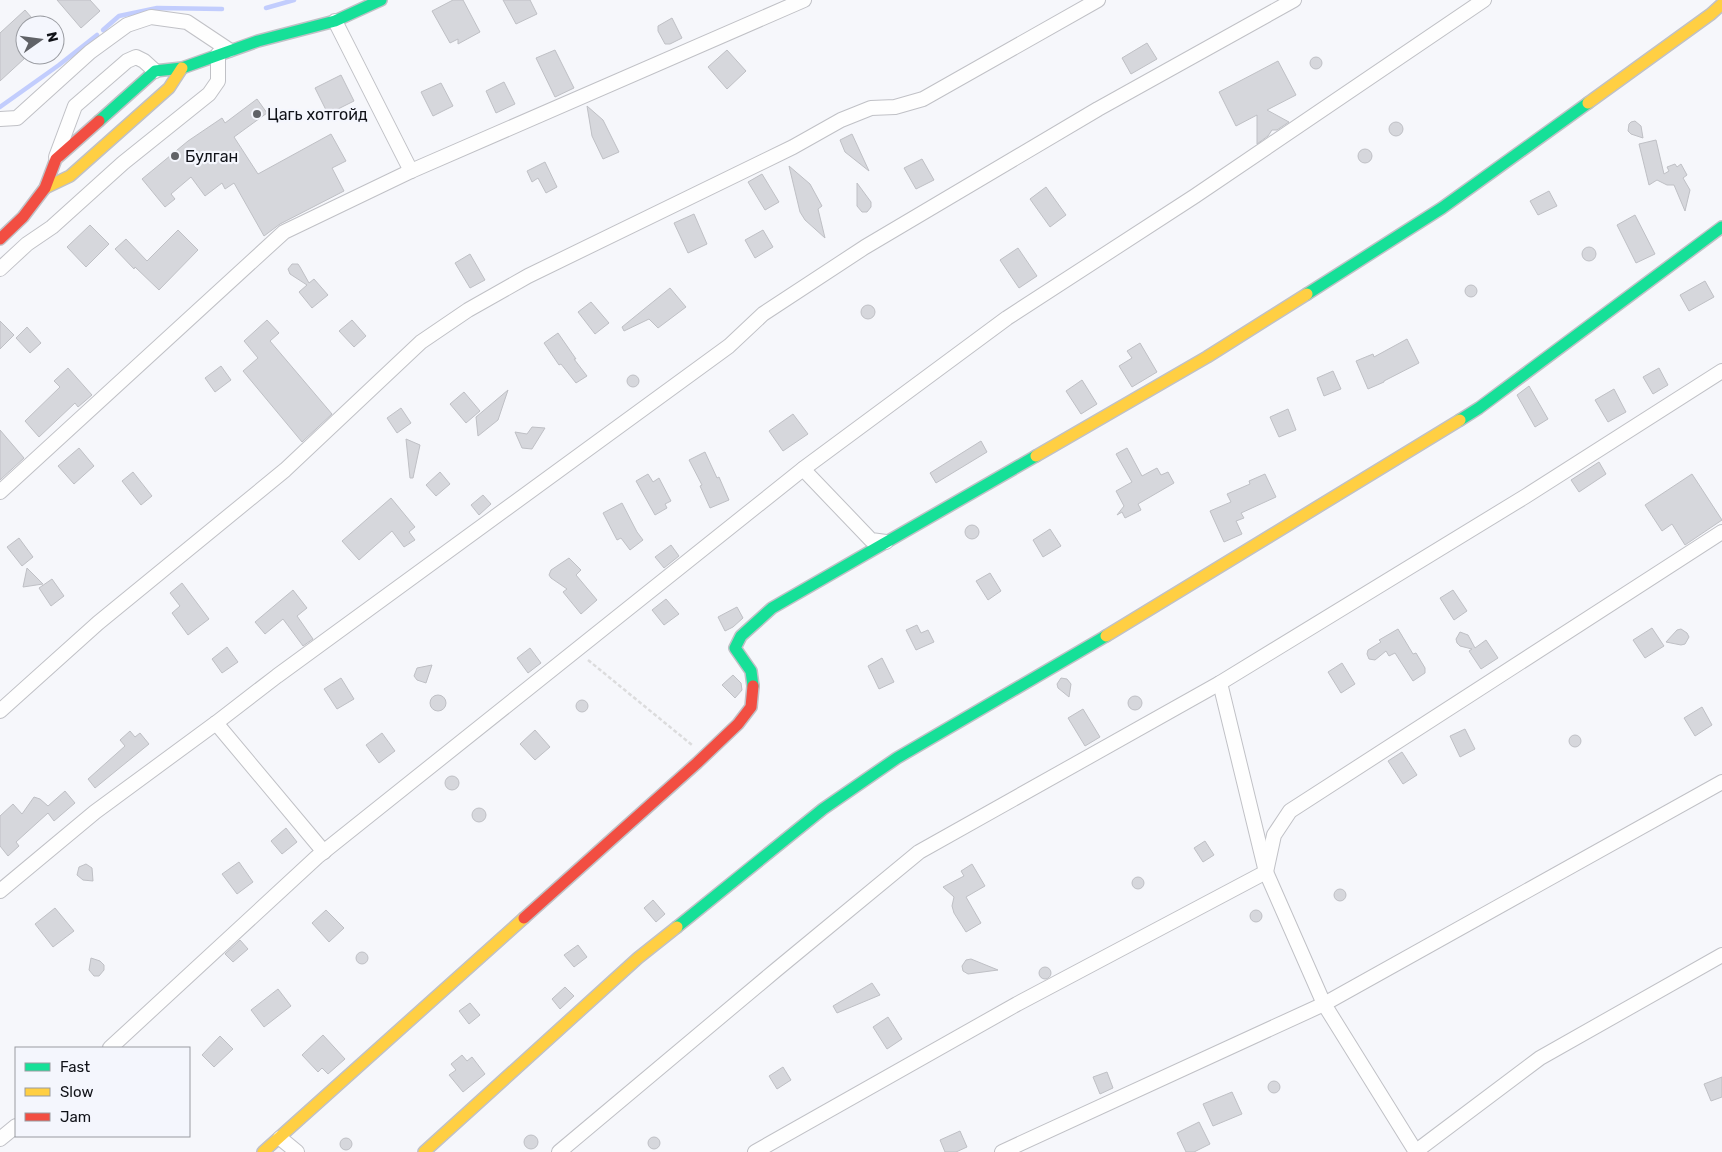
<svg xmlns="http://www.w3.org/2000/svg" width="1722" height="1152" font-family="Rubik,sans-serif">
<rect width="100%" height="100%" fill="#f6f7fb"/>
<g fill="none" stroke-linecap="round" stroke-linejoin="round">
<g stroke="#c2cdfd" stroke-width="4.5">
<polyline points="266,8 294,0"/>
<polyline points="103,30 119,16 157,8 222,9"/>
<polyline points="0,107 59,65 97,35"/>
</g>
</g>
<g fill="#d6d7dc" stroke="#bfc0c5">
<polygon points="57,0 90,0 100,11 81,28"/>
<polygon points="453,0 463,0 480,32 458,44 458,39 450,43 432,11"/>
<polygon points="503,0 530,0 537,14 516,24"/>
<polygon points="25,10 38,25 25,25 25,58 0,81 0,33"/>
<polygon points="672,18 682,38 670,44 665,44 658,31 658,26"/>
<polygon points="1147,43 1157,59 1131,74 1122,58"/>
<polygon points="555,50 574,88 555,97 536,58"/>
<polygon points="727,50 746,71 727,89 708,67"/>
<circle cx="1316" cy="63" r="6"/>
<polygon points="1278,61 1296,95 1267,110 1289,122 1277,130 1272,130 1268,136 1257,144 1257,115 1236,126 1219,92"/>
<polygon points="341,75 354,101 328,114 315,88"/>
<polygon points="504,82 515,104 496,113 486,91"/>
<polygon points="441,83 453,106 433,116 421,92"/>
<polygon points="257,99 267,113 234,137 258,174 331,134 346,161 332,168 344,191 280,224 264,236 234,183 225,189 222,183 205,196 191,177 171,194 175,199 165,207 142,179 188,141 222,118 225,123"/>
<polygon points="587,106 603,120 619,152 603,159 592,136"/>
<polygon points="1635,121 1641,126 1643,138 1631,134 1628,131 1629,124 1631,122"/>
<circle cx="1396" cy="129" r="7"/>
<polygon points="852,134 869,171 845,152 840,140"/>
<polygon points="1656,140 1664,174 1669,171 1667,167 1675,164 1677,167 1681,164 1687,175 1683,178 1690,190 1685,211 1674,185 1667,185 1657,180 1649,185 1639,144"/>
<circle cx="1365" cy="156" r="7"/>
<polygon points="922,159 934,180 916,189 904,168"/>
<polygon points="545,162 557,187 546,193 538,178 532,182 527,171"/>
<polygon points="789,166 810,184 822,206 818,209 825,238 805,220 800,212"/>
<polygon points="762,174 779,202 765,210 748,182"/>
<polygon points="857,183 871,202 871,207 867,212 862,212 857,206"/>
<polygon points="1046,187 1066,215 1050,227 1030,199"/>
<polygon points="1549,191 1557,206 1538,215 1530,201"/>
<polygon points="694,214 707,244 688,253 674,223"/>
<polygon points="1635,215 1655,254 1636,263 1617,225"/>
<polygon points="90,225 109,244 86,267 67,247"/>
<polygon points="178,230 198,250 159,290 135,267 134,269 115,249 126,239 147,261"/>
<polygon points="763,230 773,247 755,258 745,240"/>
<circle cx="1589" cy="254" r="7"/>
<polygon points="1018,248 1037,276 1019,288 1000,260"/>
<polygon points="470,254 485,280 470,288 455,263"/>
<polygon points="292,264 298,264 300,267 309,283 314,279 328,295 312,308 299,292 307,285 290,274 288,269"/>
<polygon points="1705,281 1714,297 1689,311 1680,295"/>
<circle cx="1471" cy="291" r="6"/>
<polygon points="670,288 686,307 658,328 649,319 624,331 622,327"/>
<polygon points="591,302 609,323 595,334 578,312"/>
<circle cx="868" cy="312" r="7"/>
<polygon points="267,320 279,333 270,341 332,414 302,442 243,371 258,358 244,341"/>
<polygon points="352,320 366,336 354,347 339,331"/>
<polygon points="0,321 14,335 0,349"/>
<polygon points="27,327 41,343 30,353 16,338"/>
<polygon points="558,333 576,359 574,359 587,376 576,383 561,364 559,365 544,343"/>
<polygon points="1407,339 1419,363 1384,381 1384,382 1368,389 1356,361 1373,354 1374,357"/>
<polygon points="1140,343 1157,372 1132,387 1119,366 1132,358 1127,351"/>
<polygon points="221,366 231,380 215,392 205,378"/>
<polygon points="68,368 92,395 78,407 75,403 39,437 25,421 60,387 54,381"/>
<polygon points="1659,368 1668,385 1653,394 1643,377"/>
<polygon points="1333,371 1341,389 1324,396 1317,378"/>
<circle cx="633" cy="381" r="6"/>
<polygon points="1082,380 1097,404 1081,414 1066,391"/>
<polygon points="1529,386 1548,419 1535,427 1517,395"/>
<polygon points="1614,389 1626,412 1608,422 1595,400"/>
<polygon points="508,390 498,420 478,436 476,417"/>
<polygon points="464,392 480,411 466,423 450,404"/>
<polygon points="401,408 411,423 397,433 387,418"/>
<polygon points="1288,409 1296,430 1279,437 1270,417"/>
<polygon points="793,414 808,434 783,451 769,431"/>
<polygon points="532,427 545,428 532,449 522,448 515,432 527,434"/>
<polygon points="0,430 24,458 0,480"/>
<polygon points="406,439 420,445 413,478 410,478"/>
<polygon points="981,441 987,452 936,483 930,473"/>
<polygon points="79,448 94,466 74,484 58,466"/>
<polygon points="1127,448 1142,476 1157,468 1161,475 1168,472 1174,483 1138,504 1141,510 1125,518 1122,512 1117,515 1124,506 1116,491 1132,482 1116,454"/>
<polygon points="705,452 717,478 719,477 729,500 710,508 700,486 702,485 689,460"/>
<polygon points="1599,462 1606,474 1579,492 1571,480"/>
<polygon points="133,472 152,496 141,505 122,481"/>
<polygon points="440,472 450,484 436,496 426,485"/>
<polygon points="648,474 653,482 659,478 671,501 665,504 667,508 655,515 636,481"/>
<polygon points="1265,474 1276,497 1241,513 1244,518 1236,521 1242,534 1224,542 1210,511 1231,502 1227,494 1250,484 1249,481"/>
<polygon points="1692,474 1722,520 1685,545 1672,524 1662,531 1645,505"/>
<polygon points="483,495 491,504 479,515 471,505"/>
<polygon points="391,498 415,527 409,532 415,540 404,547 392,531 359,560 342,541"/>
<polygon points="622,503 637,532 643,540 630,550 621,538 617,540 603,513"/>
<circle cx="972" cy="532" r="7"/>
<polygon points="1050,529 1061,546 1043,557 1033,540"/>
<polygon points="19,538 33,557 22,566 7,547"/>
<polygon points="671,545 679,556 664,568 655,557"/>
<polygon points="569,558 581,570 576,575 597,600 581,614 563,592 567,589 551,578 549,575 551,570"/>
<polygon points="27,568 43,584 23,587"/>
<polygon points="990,573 1001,591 988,600 976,581"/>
<polygon points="52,579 64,596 51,606 39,588"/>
<polygon points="182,583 209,619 188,635 172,613 180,606 170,593"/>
<polygon points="293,590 307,608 297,616 313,639 303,646 283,619 265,634 255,622"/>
<polygon points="1453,590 1467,611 1454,620 1440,598"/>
<polygon points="666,599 679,614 664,625 652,610"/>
<polygon points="737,607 743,618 733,627 725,631 718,617"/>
<polygon points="917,625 921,633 928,630 934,642 916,650 906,630"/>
<polygon points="1652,628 1664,646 1645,658 1633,640"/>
<polygon points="1398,629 1413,654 1416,653 1425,668 1425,673 1413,681 1395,653 1389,656 1386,651 1375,660 1369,659 1367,654 1368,650 1381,642 1379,640"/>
<polygon points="1681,629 1687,633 1689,637 1685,644 1681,645 1666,642 1677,630"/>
<polygon points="1460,632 1468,635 1475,648 1486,640 1498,658 1481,669 1469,651 1472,649 1460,646 1457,643 1456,639"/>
<polygon points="227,647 238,662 222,673 212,659"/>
<polygon points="530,648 541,663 528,673 517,658"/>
<polygon points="882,658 894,682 879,689 868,666"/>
<polygon points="1342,663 1355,684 1341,693 1328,672"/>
<polygon points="432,665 426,683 417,680 414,676 417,668"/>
<polygon points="733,675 741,683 742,690 735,698 722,685"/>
<polygon points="341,678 354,699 337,709 324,689"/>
<polygon points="1061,678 1067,679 1071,684 1069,697 1058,688 1057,684"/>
<circle cx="438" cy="703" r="8"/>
<circle cx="1135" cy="703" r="7"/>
<circle cx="582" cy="706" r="6"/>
<polygon points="1702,707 1712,725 1695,736 1684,718"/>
<polygon points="1083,709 1100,737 1085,746 1068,718"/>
<polygon points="1465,729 1475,749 1460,757 1450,736"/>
<polygon points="535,730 550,747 535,760 520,744"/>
<polygon points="130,731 135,737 140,733 149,744 95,788 88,779 125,746 120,740"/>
<polygon points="382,733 395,751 379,763 366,745"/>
<circle cx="1575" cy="741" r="6"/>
<polygon points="1402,752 1417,775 1403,784 1388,761"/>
<circle cx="452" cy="783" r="7"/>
<polygon points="65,791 75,803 54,821 48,813 16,842 19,846 8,856 0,846 0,816 13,804 22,814 34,797 40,799 48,806"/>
<circle cx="479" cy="815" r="7"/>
<polygon points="286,828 297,842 282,854 271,841"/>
<polygon points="1205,841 1214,855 1203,862 1194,848"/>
<polygon points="239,862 253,882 237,894 222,874"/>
<polygon points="86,864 92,868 93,881 83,880 77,875 79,867"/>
<polygon points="972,864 985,886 966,897 981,923 966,932 954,913 952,906 954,897 943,887 964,876 961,871"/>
<circle cx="1138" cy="883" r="6"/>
<circle cx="1340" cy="895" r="6"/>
<polygon points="653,900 665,914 656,922 644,908"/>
<polygon points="55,908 74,931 53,947 35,924"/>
<circle cx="1256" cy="916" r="6"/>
<polygon points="326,910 344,928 329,942 312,923"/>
<polygon points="240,940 248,949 233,962 225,954"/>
<polygon points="578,945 587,957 574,967 564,955"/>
<circle cx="362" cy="958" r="6"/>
<polygon points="91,958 100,961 104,965 104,970 99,976 94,976 89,970"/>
<polygon points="971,959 998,970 968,974 963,971 962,966 966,960"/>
<circle cx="1045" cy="973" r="6"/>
<polygon points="872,983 880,995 837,1013 833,1006"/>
<polygon points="565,987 574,996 560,1009 552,999"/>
<polygon points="278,989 291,1006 264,1027 251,1010"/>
<polygon points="470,1003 480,1015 469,1024 459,1011"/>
<polygon points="888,1017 902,1039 887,1049 873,1027"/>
<polygon points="323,1035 345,1059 328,1074 322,1068 318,1072 302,1055"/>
<polygon points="220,1036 233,1049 214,1067 202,1055"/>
<polygon points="462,1055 467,1061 472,1057 485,1074 463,1092 449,1075 456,1070 451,1064"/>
<polygon points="783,1067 791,1080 777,1089 769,1076"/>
<polygon points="1107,1072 1113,1088 1100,1094 1093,1077"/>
<polygon points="1722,1077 1722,1097 1711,1101 1704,1084"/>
<circle cx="1274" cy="1087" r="6"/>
<polygon points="1232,1092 1242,1114 1213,1126 1203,1104"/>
<polygon points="1199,1122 1210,1144 1194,1152 1186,1152 1177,1133"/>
<polygon points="960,1131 967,1147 956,1152 945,1152 940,1140"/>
<circle cx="531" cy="1142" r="7"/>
<circle cx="654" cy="1143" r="6"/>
<circle cx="346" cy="1144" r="6"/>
</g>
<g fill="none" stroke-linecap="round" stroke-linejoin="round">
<g stroke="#c0c1c6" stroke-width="16">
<g id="street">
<polyline points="335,21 411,171"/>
<polyline points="0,119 17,118 90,52 127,25 151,17 187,22 229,50"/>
<polyline points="56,157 75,106 127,61 136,57 144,61 155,71"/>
<polyline points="0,269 27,244 52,227 123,163 209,94 218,81 218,54"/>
<polyline points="803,469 871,540 886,542"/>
<polyline points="0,492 284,232 411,171 804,0"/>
<polyline points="1220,683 1266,872 1324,1004 1416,1152"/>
<polyline points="0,711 98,623 285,470 421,342 468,310 528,276 793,147 841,120 871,108 895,107 923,99 1098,0"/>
<polyline points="216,723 324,852"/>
<polyline points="0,891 95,812 216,723 277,676 729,346 763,314 865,247 1098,109 1294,0"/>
<polyline points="110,1048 317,857 803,469 1007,318 1195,196 1484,0"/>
<polyline points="280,1138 297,1152"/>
<polyline points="0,1139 16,1126"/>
<polyline points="559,1152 776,970 919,852 1220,683 1526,496 1722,371"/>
<polyline points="755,1152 1017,1004 1266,872 1274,835 1290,811 1722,532"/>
<polyline points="1002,1152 1324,1004 1722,782"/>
<polyline points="1415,1152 1540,1058 1722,955"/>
</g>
</g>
<g stroke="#c0c1c6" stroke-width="14">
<g id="fast">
<polyline points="99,121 155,71 182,68 258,41 335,21 381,0"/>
<polyline points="1307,294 1442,208 1588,103"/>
<polyline points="1460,420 1479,408 1722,227"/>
<polyline points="753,686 751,671 735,648 741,636 772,608 1036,456"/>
<polyline points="677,927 823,809 897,758 1106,636"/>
</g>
</g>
<g stroke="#c0c1c6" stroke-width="14">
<g id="slow">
<polyline points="1588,103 1711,14 1722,4"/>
<polyline points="45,188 70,176 169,88 182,68"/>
<polyline points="1036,456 1207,357 1307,294"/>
<polyline points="1106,636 1460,420"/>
<polyline points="263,1152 524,918"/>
<polyline points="424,1152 638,958 677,927"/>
</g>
</g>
<g stroke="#c0c1c6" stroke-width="14">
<g id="jam">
<polyline points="0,239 23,217 45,188 56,159 99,121"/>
<polyline points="524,918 697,763 738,724 751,707 753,686"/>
</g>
</g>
<polyline stroke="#dcdcdd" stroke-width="2.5" stroke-dasharray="4 2.5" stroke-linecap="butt" points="588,660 692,745"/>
<use href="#street" stroke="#fefefe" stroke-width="14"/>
<use href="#fast" stroke="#16e098" stroke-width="11"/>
<use href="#slow" stroke="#ffcf43" stroke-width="11"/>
<use href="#jam" stroke="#f24e42" stroke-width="11"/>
</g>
<g fill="#606267" stroke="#f4f6fd" stroke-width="2">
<circle cx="257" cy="114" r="5"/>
<circle cx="175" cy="156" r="5"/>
</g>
<g text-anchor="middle" stroke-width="4.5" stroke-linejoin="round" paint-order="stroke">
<g font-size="16" fill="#101218" stroke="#f4f6fd" text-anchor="start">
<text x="267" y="120">Цагь хотгойд</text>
<text x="185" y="162">Булган</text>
</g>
</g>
<rect x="15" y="1047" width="175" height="90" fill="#f4f6fd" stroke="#999ba1"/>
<rect x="25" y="1063" width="25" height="8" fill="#16e098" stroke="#999ba1"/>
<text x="60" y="1072" font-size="15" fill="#101218">Fast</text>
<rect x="25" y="1088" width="25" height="8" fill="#ffcf43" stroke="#999ba1"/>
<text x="60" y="1097" font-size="15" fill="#101218">Slow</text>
<rect x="25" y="1113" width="25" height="8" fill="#f24e42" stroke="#999ba1"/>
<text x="60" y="1122" font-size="15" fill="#101218">Jam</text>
<g transform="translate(40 40) rotate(76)"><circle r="24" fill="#f4f6fd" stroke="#999ba1"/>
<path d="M0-4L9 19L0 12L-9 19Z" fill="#606267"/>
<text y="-8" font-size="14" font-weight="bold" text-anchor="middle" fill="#101218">N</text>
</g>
</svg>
